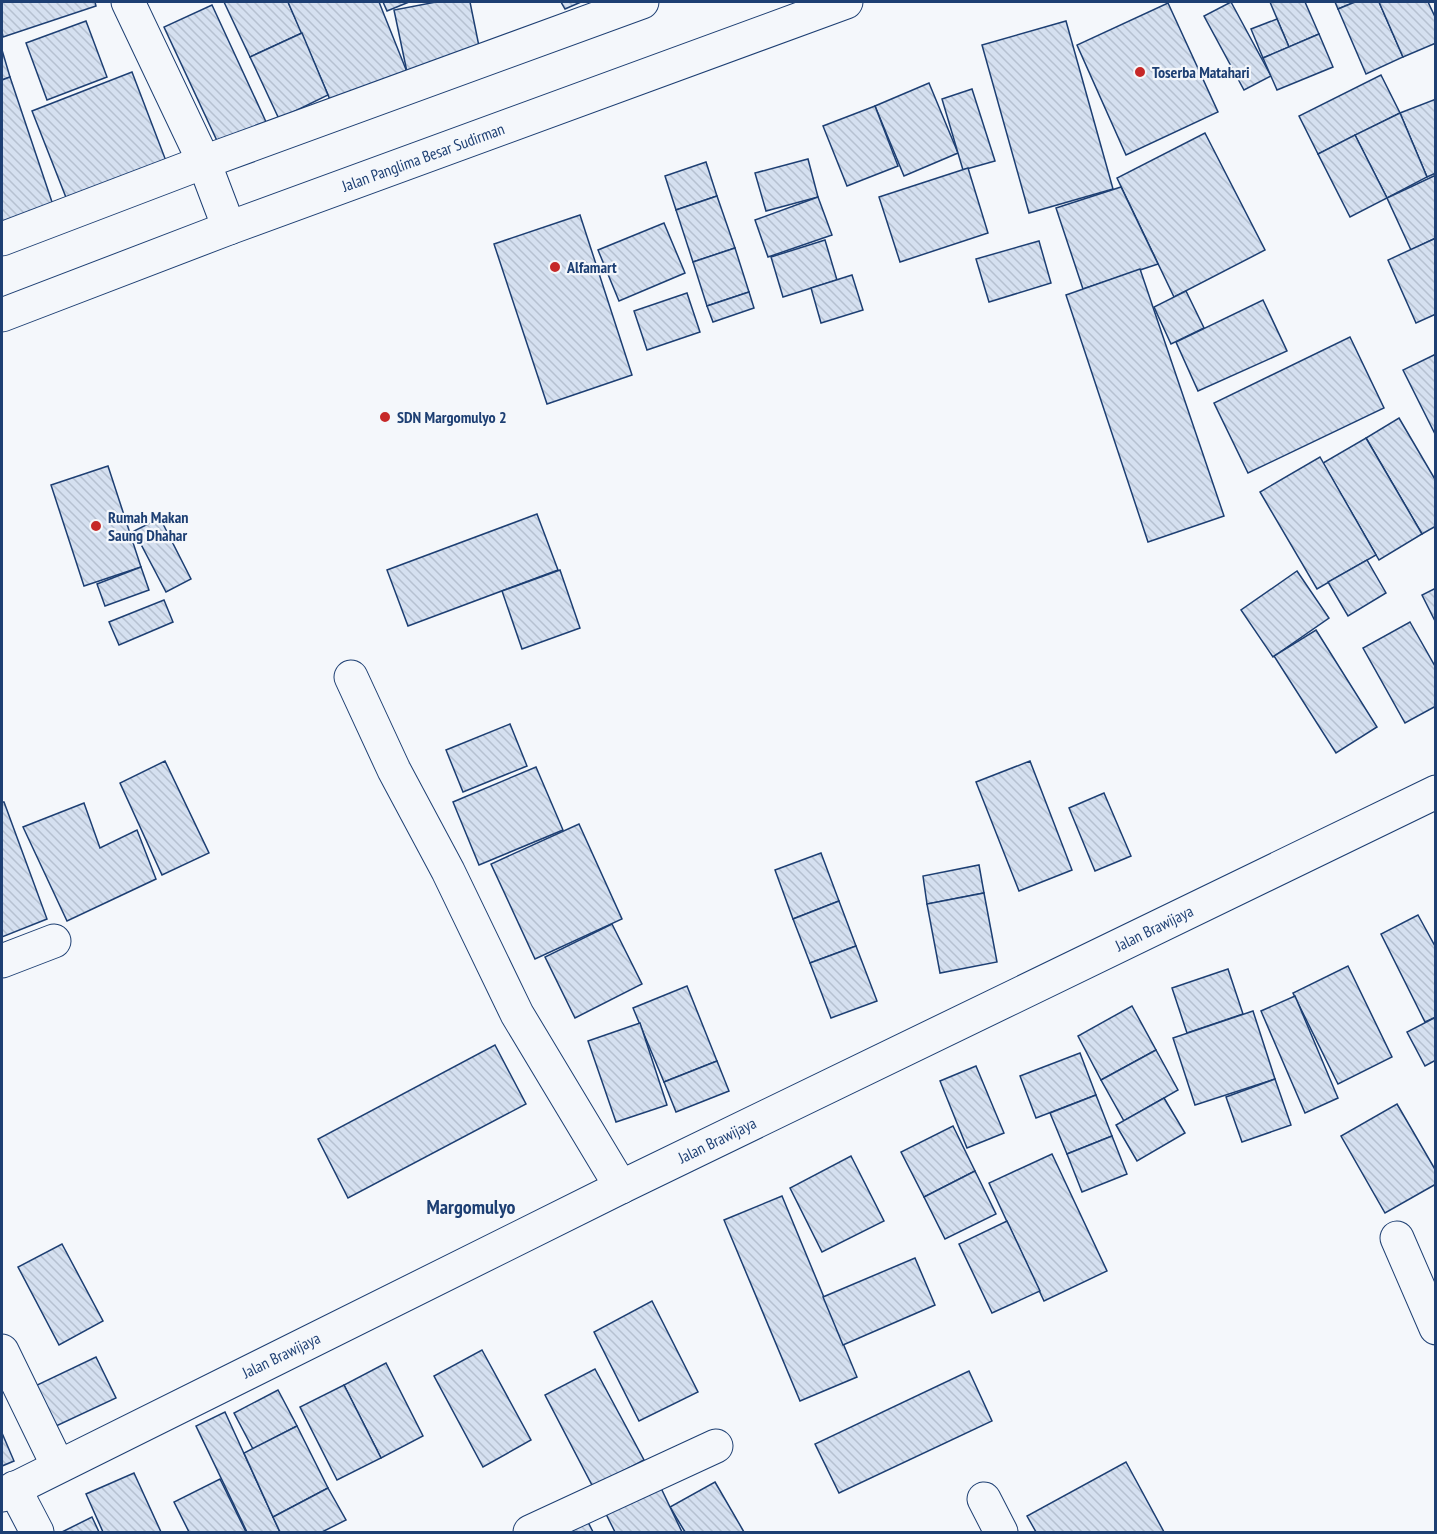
<svg xmlns="http://www.w3.org/2000/svg" width="1437" height="1534" font-family="'PT Sans Narrow',sans-serif">
<defs>
<pattern id="building-back-hatch" width="6" height="6" patternUnits="userSpaceOnUse" patternTransform="scale(1.5)"><rect width="6" height="6" fill="#d5e0f0"/><path d="M-1 5l2 2M0 0l6 6M5-1l2 2" fill="none" stroke="#b6c1d1"/></pattern>
</defs>
<rect width="100%" height="100%" fill="#f4f7fb"/>
<g fill="url(#building-back-hatch)" stroke="#1d3f73" stroke-width="1.5">
<polygon points="2,2 95,2 96,6 3,37 2,32"/>
<polygon points="224,2 288,2 302,33 250,57"/>
<polygon points="288,2 379,2 407,72 331,102"/>
<polygon points="383,2 409,2 387,11"/>
<polygon points="436,2 470,2 481,56 407,72 394,10"/>
<polygon points="561,2 581,2 565,9"/>
<polygon points="1231,2 1271,76 1244,90 1204,16"/>
<polygon points="1270,2 1305,2 1319,34 1289,47"/>
<polygon points="1335,2 1355,2 1338,9"/>
<polygon points="1355,2 1379,2 1403,57 1366,74 1338,9"/>
<polygon points="1379,2 1428,2 1436,19 1436,43 1403,57"/>
<polygon points="1168,3 1218,112 1126,155 1077,45"/>
<polygon points="212,5 267,124 219,145 164,27"/>
<polygon points="1277,19 1289,47 1263,58 1251,29"/>
<polygon points="86,21 107,77 47,100 26,43"/>
<polygon points="1066,21 1113,189 1029,213 982,45"/>
<polygon points="302,33 328,95 279,119 250,57"/>
<polygon points="1319,34 1333,67 1277,90 1263,58"/>
<polygon points="2,50 10,77 2,80"/>
<polygon points="132,72 166,161 67,200 32,111"/>
<polygon points="1381,75 1400,113 1318,154 1299,116"/>
<polygon points="10,77 54,208 2,226 2,80"/>
<polygon points="929,83 958,153 904,176 875,106"/>
<polygon points="972,89 995,161 963,170 942,99"/>
<polygon points="1436,99 1436,173 1427,177 1400,113"/>
<polygon points="875,106 898,166 847,186 823,126"/>
<polygon points="1400,113 1427,177 1387,198 1355,135"/>
<polygon points="1205,133 1265,250 1174,297 1117,178"/>
<polygon points="1355,135 1387,198 1350,217 1318,154"/>
<polygon points="808,159 818,197 766,211 755,173"/>
<polygon points="706,162 717,196 676,210 665,176"/>
<polygon points="968,168 988,233 900,262 879,197"/>
<polygon points="1436,175 1436,238 1411,250 1387,198"/>
<polygon points="1121,187 1158,264 1083,289 1056,208"/>
<polygon points="717,196 735,248 693,262 676,210"/>
<polygon points="818,197 832,235 768,257 755,220"/>
<polygon points="580,215 632,375 547,404 494,244"/>
<polygon points="664,223 685,273 619,301 598,250"/>
<polygon points="1436,238 1436,314 1416,323 1388,260"/>
<polygon points="825,240 837,280 783,297 771,257"/>
<polygon points="1039,241 1051,283 989,302 976,259"/>
<polygon points="735,248 749,292 707,306 693,262"/>
<polygon points="1140,269 1224,516 1148,542 1066,295"/>
<polygon points="852,275 863,310 821,323 811,288"/>
<polygon points="1186,291 1204,328 1171,344 1154,307"/>
<polygon points="749,292 754,308 713,322 707,306"/>
<polygon points="687,293 700,332 647,350 634,311"/>
<polygon points="1263,300 1287,351 1198,391 1176,342"/>
<polygon points="1350,337 1384,408 1248,473 1214,403"/>
<polygon points="1436,354 1436,436 1403,370"/>
<polygon points="1399,418 1436,481 1436,526 1422,534 1366,438"/>
<polygon points="1366,438 1422,534 1379,560 1323,463"/>
<polygon points="1320,457 1376,555 1317,589 1260,492"/>
<polygon points="108,466 141,567 84,586 51,485"/>
<polygon points="537,514 558,570 408,626 387,570"/>
<polygon points="160,518 191,579 166,592 134,531"/>
<polygon points="1367,560 1386,593 1348,616 1328,582"/>
<polygon points="141,567 149,590 105,606 97,584"/>
<polygon points="560,570 580,628 522,649 502,591"/>
<polygon points="1297,571 1329,618 1273,657 1241,610"/>
<polygon points="1436,588 1436,623 1422,595"/>
<polygon points="164,600 173,622 119,645 109,622"/>
<polygon points="1410,622 1436,668 1436,706 1405,723 1363,648"/>
<polygon points="1316,630 1377,727 1336,753 1274,656"/>
<polygon points="510,724 527,766 463,792 446,750"/>
<polygon points="165,761 209,853 162,875 120,783"/>
<polygon points="1030,761 1072,870 1019,891 976,782"/>
<polygon points="536,767 563,830 479,865 453,802"/>
<polygon points="1104,793 1131,856 1095,871 1069,808"/>
<polygon points="2,802 4,802 47,919 2,937"/>
<polygon points="84,803 100,848 137,830 156,879 67,921 23,827"/>
<polygon points="579,824 622,919 535,959 491,864"/>
<polygon points="821,853 839,901 793,919 775,870"/>
<polygon points="979,865 984,893 927,904 923,876"/>
<polygon points="984,893 997,962 940,973 927,904"/>
<polygon points="839,901 856,946 810,963 793,919"/>
<polygon points="1418,915 1436,948 1436,1017 1425,1022 1381,934"/>
<polygon points="612,924 642,984 575,1018 545,957"/>
<polygon points="856,946 877,1001 831,1018 810,963"/>
<polygon points="1348,966 1392,1057 1338,1084 1293,993"/>
<polygon points="1228,969 1243,1014 1187,1033 1172,988"/>
<polygon points="687,986 717,1061 664,1082 633,1008"/>
<polygon points="1295,996 1338,1098 1305,1113 1261,1011"/>
<polygon points="1132,1006 1156,1050 1101,1080 1078,1036"/>
<polygon points="1253,1011 1275,1079 1195,1105 1173,1038"/>
<polygon points="1436,1017 1436,1060 1425,1066 1407,1032"/>
<polygon points="640,1023 667,1105 616,1122 588,1041"/>
<polygon points="495,1045 526,1104 348,1198 318,1139"/>
<polygon points="1156,1050 1178,1090 1124,1121 1101,1080"/>
<polygon points="1080,1053 1096,1095 1036,1118 1020,1076"/>
<polygon points="717,1061 729,1091 676,1112 664,1082"/>
<polygon points="976,1066 1004,1133 967,1148 940,1081"/>
<polygon points="1275,1079 1291,1125 1242,1142 1226,1097"/>
<polygon points="1096,1095 1112,1136 1067,1154 1050,1113"/>
<polygon points="1164,1098 1185,1133 1137,1161 1116,1125"/>
<polygon points="1397,1104 1436,1171 1436,1184 1385,1213 1341,1136"/>
<polygon points="953,1126 975,1171 924,1197 901,1152"/>
<polygon points="1112,1136 1127,1174 1082,1192 1067,1154"/>
<polygon points="1052,1154 1107,1271 1044,1301 989,1183"/>
<polygon points="851,1156 884,1221 822,1252 790,1188"/>
<polygon points="975,1171 996,1214 945,1239 924,1197"/>
<polygon points="782,1196 857,1377 800,1401 724,1220"/>
<polygon points="1007,1221 1040,1291 992,1313 959,1244"/>
<polygon points="62,1244 103,1321 59,1345 18,1267"/>
<polygon points="915,1258 935,1305 843,1345 823,1297"/>
<polygon points="652,1301 698,1392 639,1421 594,1332"/>
<polygon points="482,1350 531,1440 483,1467 434,1376"/>
<polygon points="96,1357 116,1398 54,1427 35,1386"/>
<polygon points="386,1363 423,1436 381,1458 344,1385"/>
<polygon points="595,1369 644,1460 593,1487 545,1395"/>
<polygon points="969,1371 992,1421 839,1493 815,1444"/>
<polygon points="344,1385 381,1458 337,1480 300,1407"/>
<polygon points="278,1390 297,1426 253,1449 234,1413"/>
<polygon points="225,1412 273,1517 280,1532 247,1532 196,1426"/>
<polygon points="297,1426 328,1488 273,1517 244,1453"/>
<polygon points="2,1433 14,1461 2,1466"/>
<polygon points="1126,1462 1164,1532 1036,1532 1027,1516"/>
<polygon points="134,1473 161,1532 103,1532 86,1494"/>
<polygon points="220,1479 246,1532 189,1532 174,1502"/>
<polygon points="715,1482 744,1532 685,1532 670,1507"/>
<polygon points="660,1486 682,1532 615,1532 605,1512"/>
<polygon points="328,1488 346,1520 322,1532 280,1532 273,1517"/>
<polygon points="92,1517 99,1532 62,1532"/>
<polygon points="587,1520 593,1532 563,1532"/>
</g>
<g fill="none" stroke-linecap="round" stroke-linejoin="round">
<g stroke="#1d3f73" stroke-width="35">
<g id="minor">
<polyline points="128,2 204,162 229,228"/>
<polyline points="2,239 204,162 642,2"/>
<polyline points="351,677 394,770 448,871 517,1014 621,1187"/>
<polyline points="2,961 54,941"/>
<polyline points="1397,1238 1436,1328"/>
<polyline points="2,1351 58,1466"/>
<polyline points="14,1488 37,1532"/>
<polyline points="2,1495 621,1187 1436,792"/>
<polyline points="984,1499 1001,1532"/>
<polyline points="530,1532 716,1446"/>
</g>
</g>
<g stroke="#1d3f73" stroke-width="35">
<polyline id="major" points="2,315 229,228 846,2"/>
</g>
<use href="#minor" stroke="#f4f7fb" stroke-width="33"/>
<use href="#major" stroke="#f4f7fb" stroke-width="33"/>
</g>
<g fill="#c62828" stroke="#f4f7fb" stroke-width="2">
<circle cx="1140" cy="72" r="6"/>
<circle cx="555" cy="267" r="6"/>
<circle cx="385" cy="417" r="6"/>
<circle cx="96" cy="526" r="6"/>
</g>
<g text-anchor="middle" stroke-width="4.5" stroke-linejoin="round" paint-order="stroke">
<g font-size="16" font-weight="bold" fill="#1d3f73" stroke="#f4f7fb" text-anchor="start">
<text x="1152" y="78">Toserba Matahari</text>
<text x="567" y="273">Alfamart</text>
<text x="397" y="423">SDN Margomulyo 2</text>
<text x="108" y="523">Rumah Makan<tspan x="108" dy="18">Saung Dhahar</tspan></text>
</g>
<g font-size="16" fill="#1d3f73" stroke="#f4f7fb">
<text transform="translate(423 157) rotate(-20)" y="6">Jalan Panglima Besar Sudirman</text>
<text transform="translate(1154 928) rotate(-26)" y="6">Jalan Brawijaya</text>
<text transform="translate(717 1140) rotate(-26)" y="6">Jalan Brawijaya</text>
<text transform="translate(281 1355) rotate(-26)" y="6">Jalan Brawijaya</text>
</g>
<g font-size="20" font-weight="bold" fill="#1d3f73" stroke="#f4f7fb">
<text x="471" y="1214">Margomulyo</text>
</g>
</g>
<rect width="1437" height="1534" fill="none" stroke="#1d3f73" stroke-width="6"/>
</svg>
